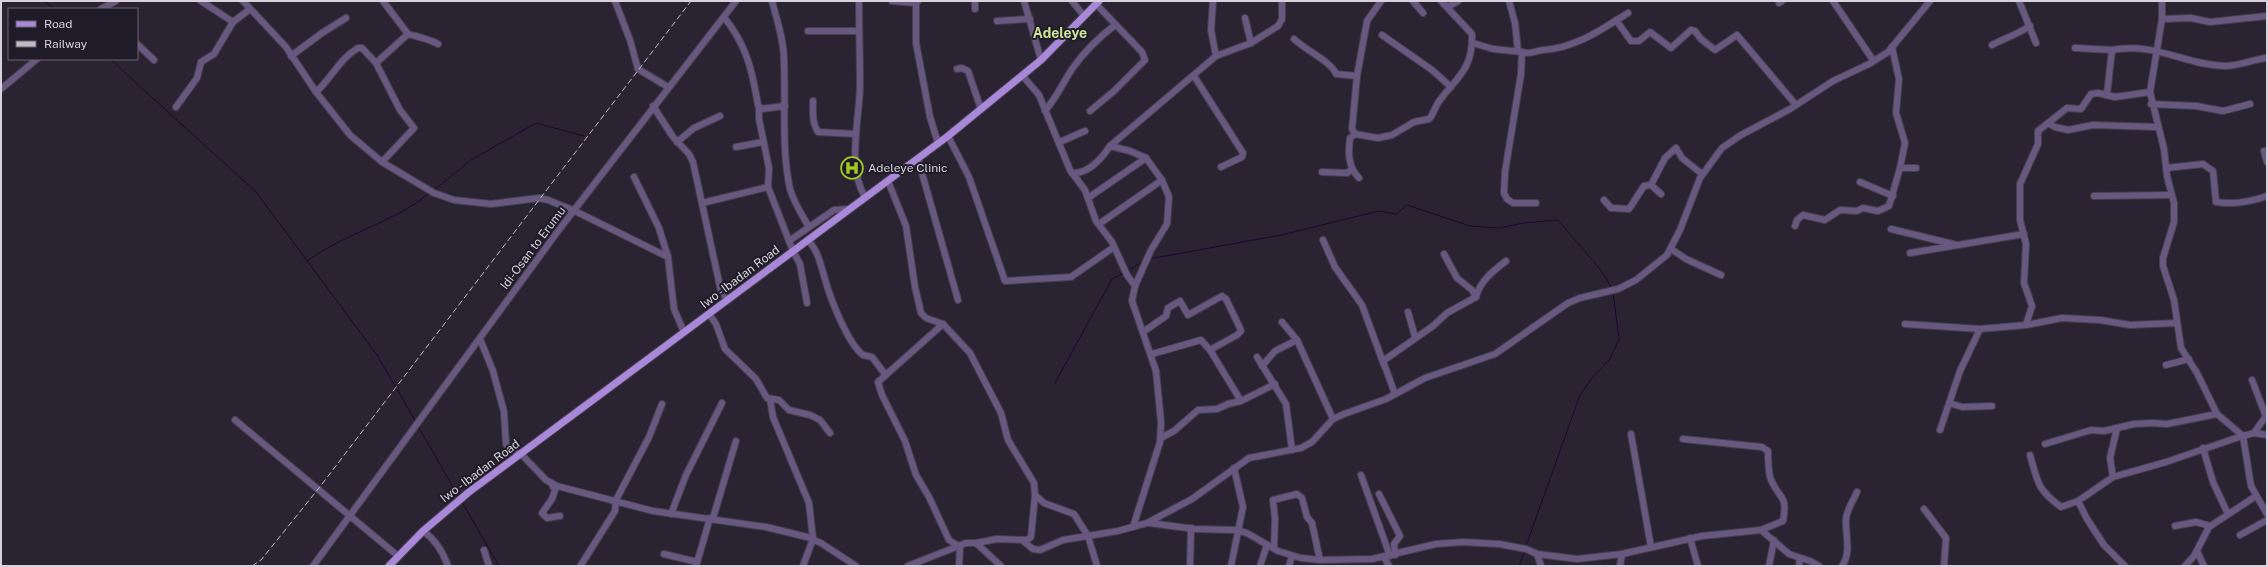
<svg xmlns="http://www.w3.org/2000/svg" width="2268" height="567" font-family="'Public Sans',sans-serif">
<rect width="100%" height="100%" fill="#2a2432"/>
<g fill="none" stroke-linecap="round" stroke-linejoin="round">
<g stroke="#1e0634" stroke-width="1">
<polyline points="44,1 54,9"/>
<polyline points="110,59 256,192 377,355 416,422"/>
<polyline points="434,190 471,160 536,123 584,136"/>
<polyline points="1149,259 1281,235 1379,211 1396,214 1407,205 1470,226 1499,228 1524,223 1558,220 1600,269 1611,287"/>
<path d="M307,261c38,-28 86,-38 123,-68"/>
<polyline points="1128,270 1141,263"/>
<polyline points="1055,383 1112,279 1124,273"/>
<polyline points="418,426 458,496"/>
<polyline points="462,502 499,566"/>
<polyline points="1526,546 1580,395 1592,378 1610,359 1619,339 1613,292"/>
<polyline points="1519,566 1524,553"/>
</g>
<g stroke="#45404d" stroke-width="8">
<g id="minor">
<polyline points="201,1 233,22"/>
<polyline points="243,1 286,47 316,92 350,135 382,162 434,193 454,200 491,204 539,198 548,200 575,211 668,257 674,309 684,332"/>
<polyline points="383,1 408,34"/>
<polyline points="615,1 630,40 638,69 668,87"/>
<path d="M772,1c5,19 12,40 12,60 2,42 -3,87 6,128 4,14 12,26 19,38"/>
<path d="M859,1c0,29 1,58 1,87 -1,32 -13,79 5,109"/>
<polyline points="892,1 916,3"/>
<polyline points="918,1 916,3 916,43 930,117 938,143"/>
<polyline points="975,1 975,9"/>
<polyline points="1024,1 1041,60"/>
<polyline points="1072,1 1084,16"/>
<polyline points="1213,1 1211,30 1216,56"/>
<path d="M1381,1l-14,20 -10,55 -5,53 3,5 23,4 14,-3 22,-13 15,-3c5,-5 6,-13 11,-19 18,-24 33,-31 32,-66l-31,-33"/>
<polyline points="1413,1 1423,13"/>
<polyline points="1509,1 1515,23 1518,51"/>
<polyline points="1833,1 1873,60"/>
<polyline points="2019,1 2036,43"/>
<polyline points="2162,1 2162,19 2150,92 2164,149 2167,176 2174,203 2174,222 2163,258 2163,266 2174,300 2181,348 2197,373 2217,414 2243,436 2251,486 2267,514"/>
<polyline points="1779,3 1782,1"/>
<polyline points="1448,7 1458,1"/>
<polyline points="101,9 116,1"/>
<path d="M724,17c23,29 28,53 34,88l3,4 24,-3"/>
<polyline points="1245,18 1251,43"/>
<polyline points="2162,19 2191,18 2210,22 2267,16"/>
<polyline points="1616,20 1631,41 1639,41 1650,32 1671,48 1691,30 1695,31 1701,39 1715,50 1737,35 1796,105"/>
<polyline points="997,21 1030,19"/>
<polyline points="808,31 859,31"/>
<polyline points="1382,35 1432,70 1451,87"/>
<path d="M1294,39c11,11 37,22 42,35l21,2"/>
<polyline points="1473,43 1493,49 1522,52 1521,74 1505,172 1504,193 1507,199 1513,203 1536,203"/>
<polyline points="137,44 154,60"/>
<path d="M1992,45c13,-7 26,-11 38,-19"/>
<polyline points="1892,47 1899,79 1896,113 1905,143 1900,168 1916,168"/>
<polyline points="2075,48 2112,50"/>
<path d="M1522,52c9,3 12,-1 21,-2 32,-2 58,-20 85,-37"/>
<polyline points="291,56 322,33 346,18"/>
<polyline points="957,69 962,68 968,71 981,109"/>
<polyline points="1022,75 1039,95 1070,170 1085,190 1096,221 1112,242 1127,275 1135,286"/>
<polyline points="1194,76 1243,153 1242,157 1221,167"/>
<polyline points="1,89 37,59"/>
<path d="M316,92c16,-14 23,-33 42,-44h4l14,15"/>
<path d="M2107,94l5,-44c44,-8 73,15 113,16 13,0 28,-6 40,-8"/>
<path d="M813,101c0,11 -1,22 5,31l38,2"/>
<polyline points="2151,104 2196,106 2223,111 2250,104"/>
<polyline points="653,106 673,137 689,154 693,162 719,282 721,291 728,300"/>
<polyline points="176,107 197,78 201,62 214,54 233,22 250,9"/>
<polyline points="759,107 759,119 769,168 768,187 793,251 800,264 807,303"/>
<path d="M1045,111c11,-13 18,-28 27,-42 12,-17 26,-31 43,-44"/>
<polyline points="1090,111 1114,91 1145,60 1142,52 1096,4"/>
<polyline points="2048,123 2055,127 2068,130 2093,125 2158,127"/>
<path d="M1355,134l-5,4c-2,15 -2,29 9,40"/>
<polyline points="948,136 969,177 1005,281 1071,277 1114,247"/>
<polyline points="677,142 694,128 720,116"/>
<polyline points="1060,142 1085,131"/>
<polyline points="1110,146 1216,56 1251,43 1278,26 1282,19 1282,1"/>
<polyline points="736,147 763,142"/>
<polyline points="2267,151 2264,151 2267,162"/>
<polyline points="918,159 958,300"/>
<path d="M382,162l32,-34 -14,-18 -24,-47 32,-29c10,3 21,5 30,10"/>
<path d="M2166,168l37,-4 10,7 3,31c18,3 34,0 51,-6"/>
<polyline points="1322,172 1347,173 1351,170"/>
<path d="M1072,173c16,1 30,-15 38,-27l20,5 16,7 16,22 7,17 -2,27 -16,26 -16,36 -3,15 24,70 5,51 -1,20 -27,85"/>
<polyline points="634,177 659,228 668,257"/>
<polyline points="888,181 906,226 915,287 921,313 926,318 943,324 970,353 1001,413 1008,440 1034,483 1035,495 1031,537 1027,540 997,539 976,543"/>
<polyline points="1860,182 1893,196"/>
<polyline points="1661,194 1651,185 1665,158 1676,148 1682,158 1702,174"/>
<polyline points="2094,196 2171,195"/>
<polyline points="1088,198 1146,158"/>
<polyline points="1604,200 1611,208 1629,209 1644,186 1651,185"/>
<polyline points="702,203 768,187"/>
<polyline points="1099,224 1162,180"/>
<polyline points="1795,226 1797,220 1803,215 1825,220 1840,210 1857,211 1863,208 1878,211 1889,206 1900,168"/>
<polyline points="1891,229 1957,245"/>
<path d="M808,240c11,12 12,24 17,39 5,19 23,65 38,76l9,2 13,17"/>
<polyline points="1323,240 1335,267 1362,305 1384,365"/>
<polyline points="789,241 834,210 849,209"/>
<polyline points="1671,249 1686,259 1721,275"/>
<polyline points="1910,253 2024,234"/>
<polyline points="1444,254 1457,278 1472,290 1476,297"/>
<polyline points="1408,312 1415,337"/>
<polyline points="709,314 716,324 725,349 756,379 767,398 779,400 789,410 810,415 820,420 830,433"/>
<polyline points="1282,322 1297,340 1333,419"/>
<polyline points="943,324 878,382 882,395 905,441 916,475 929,497 949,540 960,547 959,566"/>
<polyline points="1905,324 1980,329 2026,325 2062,318 2100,320 2130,325 2177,323"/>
<polyline points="2026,325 2032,306 2024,283 2026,244 2020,220 2020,184 2038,144 2038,131 2067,108 2081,109 2091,94 2098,93 2115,97 2150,92"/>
<polyline points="1143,332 1166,316 1168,308 1180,301 1188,315 1222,296 1226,299 1240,328 1241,331 1237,335 1210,350 1201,340 1152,354"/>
<polyline points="480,339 493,371 504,412 506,444 509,449 521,454 546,480 557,486 653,511 766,527 807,537 821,543 856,566"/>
<polyline points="1210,350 1241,401 1275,384"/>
<polyline points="1257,357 1286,404 1292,450"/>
<polyline points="2166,365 2189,359"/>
<polyline points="1262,366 1275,351 1297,340"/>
<polyline points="2252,380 2267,419"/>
<path d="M1395,394l-12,-33 50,-35 14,-13 29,-16c4,-16 17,-26 30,-36"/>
<polyline points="770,399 773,417 809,503 813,539 803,566"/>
<polyline points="1949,403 1962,407 1992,406"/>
<polyline points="235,420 398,556"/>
<polyline points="1940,430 1960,371 1980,329"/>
<polyline points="2254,433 2266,416"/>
<polyline points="1631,434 1651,547"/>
<polyline points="2243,436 2254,433 2267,435"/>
<polyline points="1161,438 1174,431 1198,410 1217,409 1228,404 1241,401"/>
<path d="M1683,439l79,8 6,4c0,9 0,21 3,29 9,20 17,15 12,41l-22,9"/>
<polyline points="2045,444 2091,430 2104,431 2134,424 2152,423 2167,424 2217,414"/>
<polyline points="2203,448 2213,482 2228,514"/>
<path d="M2030,455c8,28 7,34 31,52l17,-6 35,-24 53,-15 76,-26"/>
<polyline points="1361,475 1390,556"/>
<polyline points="2113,477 2110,458 2117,428"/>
<polyline points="551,483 555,490 552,499 542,513 547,518 560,516"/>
<polyline points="1379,494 1400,536 1394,544 1395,555"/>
<polyline points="1035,495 1044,503 1074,514 1088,536 1097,566"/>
<polyline points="2078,501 2087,519 2104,545 2125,566"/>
<polyline points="1924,509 1946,538 1944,566"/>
<polyline points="671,514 686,475 722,403"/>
<polyline points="713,518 736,441"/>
<polyline points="1149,523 1195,529 1235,530 1247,533 1278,551 1301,558 1320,560 1372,559 1436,544 1463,542 1499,544 1526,549 1537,554 1577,559 1622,554 1702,536 1761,530 1789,554 1810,561 1819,566"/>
<polyline points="2175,526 2196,522 2210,526"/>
<path d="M423,531c13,9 20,21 25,35"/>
<polyline points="2240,535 2267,520"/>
<polyline points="1690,538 1698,566"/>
<polyline points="1022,540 1033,549 1040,550 1063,540 1118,531 1147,523 1192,499 1249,458 1301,448 1312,442 1333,419 1344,414 1386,399 1425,378 1495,354 1568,303 1580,298 1618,289 1636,280 1667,255 1680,230 1700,178 1722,148 1741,135 1790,109 1833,81 1869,64 1888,52 1930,1"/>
<polyline points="1274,548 1275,519 1273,500 1297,494 1302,498 1307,517 1312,523 1320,560"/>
<polyline points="484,550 489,566"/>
<polyline points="2197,551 2204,566"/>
<polyline points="664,554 697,562"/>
<polyline points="1537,554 1541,566"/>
<polyline points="1384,557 1389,566"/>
<polyline points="581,565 615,511 616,500 649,437 662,404"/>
<polyline points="313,566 561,227 736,1"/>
<polyline points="696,566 710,518"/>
<polyline points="908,566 966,543 976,543 1001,566"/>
<polyline points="1190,566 1191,528"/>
<polyline points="1231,566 1243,507 1234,468"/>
<polyline points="1260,566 1267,545"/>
<polyline points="1289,566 1292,556"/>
<polyline points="1620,566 1622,554"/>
<polyline points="1769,566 1774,540"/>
<polyline points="1799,566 1800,558"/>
<path d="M1842,566c10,-14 3,-31 4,-47 1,-10 7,-18 11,-27"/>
<polyline points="2185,566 2194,556 2209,527 2256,496"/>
</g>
</g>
<g stroke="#45404d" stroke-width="9">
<polyline id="major" points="389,566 423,531 469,492 948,136 1041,60 1099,1"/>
</g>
<use href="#minor" stroke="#685880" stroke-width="6"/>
<use href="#major" stroke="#a987d9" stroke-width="7"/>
<polyline stroke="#bfbbc5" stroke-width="1" stroke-dasharray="6 3" stroke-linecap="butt" points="252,566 261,560 319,488 691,1"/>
</g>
<defs>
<g id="hospital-ring" transform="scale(1.15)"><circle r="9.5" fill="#201b28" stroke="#a3c926" stroke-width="1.5"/><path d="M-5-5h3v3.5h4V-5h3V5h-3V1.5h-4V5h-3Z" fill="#a3c926"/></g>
</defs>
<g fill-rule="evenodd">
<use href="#hospital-ring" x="852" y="168"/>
</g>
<g text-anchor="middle" stroke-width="4" stroke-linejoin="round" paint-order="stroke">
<g font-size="12" fill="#d5d2db" stroke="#201b28" text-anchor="start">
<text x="868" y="172">Adeleye Clinic</text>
</g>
<g font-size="12" fill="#d5d2db" stroke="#201b28">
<text transform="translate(533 248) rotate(-53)" y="4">Idi-Osan to Erumu</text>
<text transform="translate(740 277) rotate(-37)" y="4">Iwo - Ibadan Road</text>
<text transform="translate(480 471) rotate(-37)" y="4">Iwo - Ibadan Road</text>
</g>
<g font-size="14" font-weight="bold" fill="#cde499" stroke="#201b28">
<text x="1060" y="38">Adeleye</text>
</g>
</g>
<rect width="2268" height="567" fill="none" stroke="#d5d2db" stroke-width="4"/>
<rect x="8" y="8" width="130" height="52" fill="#201b28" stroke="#686470"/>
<rect x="16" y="21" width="20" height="6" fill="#a987d9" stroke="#686470"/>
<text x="44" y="28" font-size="12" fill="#d5d2db">Road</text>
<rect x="16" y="41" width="20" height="6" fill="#bfbbc5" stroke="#686470"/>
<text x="44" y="48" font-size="12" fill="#d5d2db">Railway</text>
</svg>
